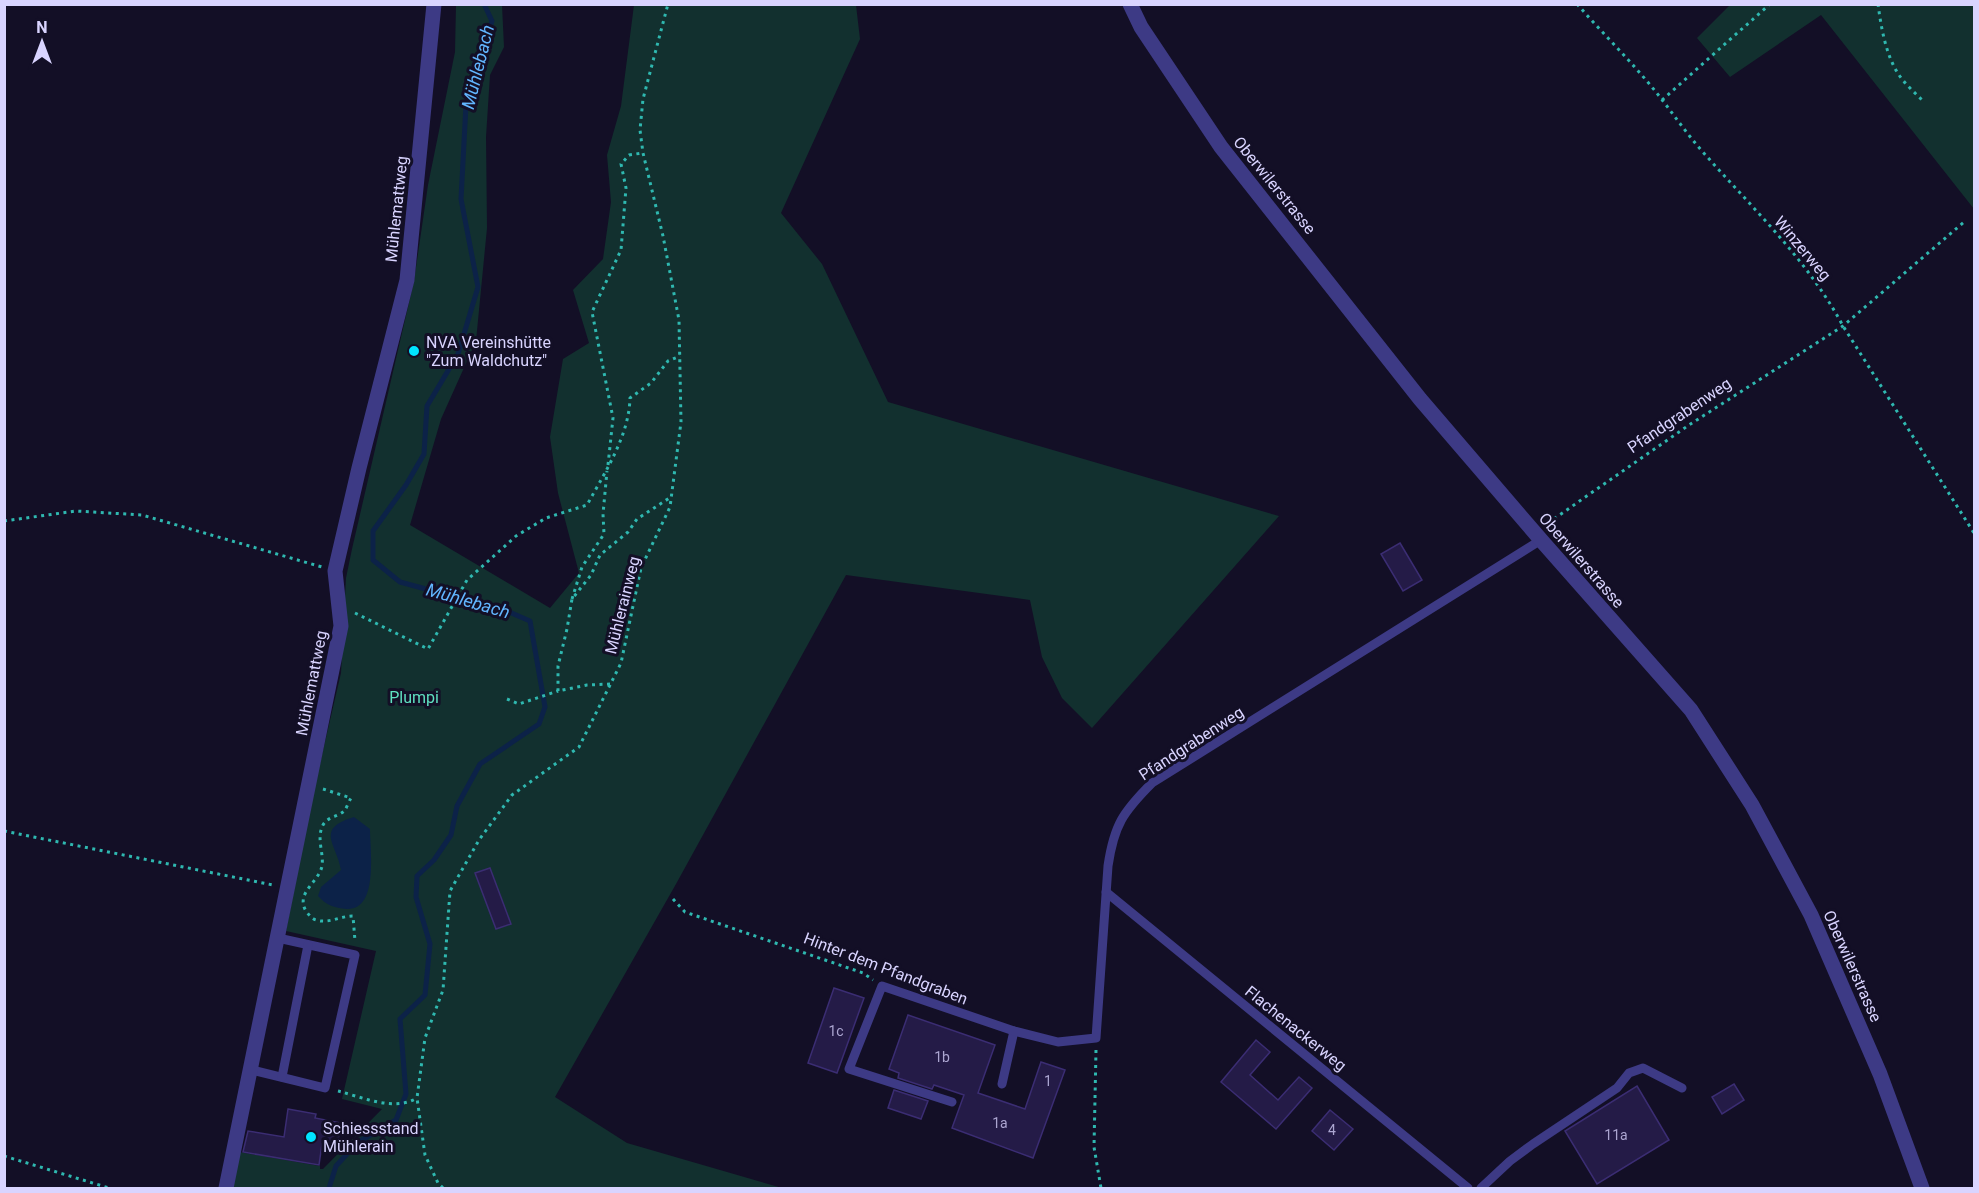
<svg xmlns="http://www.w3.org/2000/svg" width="1979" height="1193" font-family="Roboto,sans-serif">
<rect width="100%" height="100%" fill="#130f26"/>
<g fill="#12302f">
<polygon points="456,5 502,5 504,47 490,75 486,137 487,228 476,341 441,419 410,525 550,608 579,573 558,493 550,437 563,359 589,343 573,290 603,259 611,202 607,155 621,106 634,5 856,5 860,39 781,213 822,264 888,402 1279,516 1092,728 1062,698 1042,657 1030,600 846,575 676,884 555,1097 627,1143 782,1188 228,1188 239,1152 320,1166 320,1169 323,1169 382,1109 342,1099 376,951 286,931 312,798 341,673 346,578 352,549 414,281 428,185 455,52"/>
<polygon points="1730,5 1974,5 1974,209 1821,15 1730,77 1697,38"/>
</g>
<path fill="#0c2248" d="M354,817l16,12c0,21 9,81 -23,80 -13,-1 -21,-4 -29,-13l3,-9 20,-17c-4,-26 -27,-41 13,-53z"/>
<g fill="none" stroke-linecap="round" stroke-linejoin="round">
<polyline stroke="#0c2248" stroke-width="5" points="329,1188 336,1166 357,1143 396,1120 406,1094 400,1019 425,995 430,944 416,897 417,876 434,860 451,835 457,806 480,764 539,724 545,707 530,621 507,611 400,582 373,560 373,531 406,485 424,454 427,406 458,354 478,287 461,199 466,105 492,21 484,4"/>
</g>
<g fill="#241b47" stroke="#3b2d73" stroke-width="1.5">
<polygon points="1400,543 1422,580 1403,591 1381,554"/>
<polygon points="490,868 511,924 496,929 475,873"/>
<polygon points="834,988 864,998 837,1073 808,1063"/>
<polygon points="908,1015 995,1045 978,1093 1025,1109 1041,1062 1065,1070 1033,1158 952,1128 964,1095 934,1085 932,1089 898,1078 899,1073 889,1069"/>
<polygon points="1256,1040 1270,1052 1250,1075 1278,1100 1299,1077 1312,1088 1276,1129 1221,1082"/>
<polygon points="1734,1084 1744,1100 1722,1114 1712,1097"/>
<polygon points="1637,1086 1669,1140 1597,1184 1565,1131"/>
<polygon points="894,1090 928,1101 921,1119 888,1108"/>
<polygon points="288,1109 316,1114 315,1118 341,1123 337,1147 322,1144 319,1165 243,1152 248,1131 284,1137"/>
<polygon points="1330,1110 1353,1129 1334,1150 1312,1131"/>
</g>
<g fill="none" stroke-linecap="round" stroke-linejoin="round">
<g stroke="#2fb8b0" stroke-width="3" stroke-dasharray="3 4.5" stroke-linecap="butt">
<path d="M1577,4c28,32 60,63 86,97 13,17 25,34 39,50 50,57 105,108 141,175l131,207"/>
<path d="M1878,4c3,23 8,52 21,71 6,9 15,17 23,25"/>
<polyline points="1662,100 1770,4"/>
<polyline points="608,465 613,418 592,312 621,250 626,188 621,164 629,155 642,153"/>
<polyline points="4,521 76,511 142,515 322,567"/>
<polyline points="1548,523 1689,425 1843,326 1964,222"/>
<polyline points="572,599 582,567 604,534 603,514 607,471"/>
<path d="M355,613l73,36 39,-69 49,-44 30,-18 41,-13c18,-33 42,-69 43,-107l21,-15 17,-22 12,-5"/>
<polyline points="610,684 587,685 558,691 558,666 567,629 572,599 591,575 600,555 628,532 637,519 671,497"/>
<polyline points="507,699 519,704 558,691"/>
<path d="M323,789l28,9c-2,3 -4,9 -6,12 -6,7 -17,6 -22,15 -7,13 1,28 -1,41 -3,16 -27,27 -16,45 3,4 6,8 10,9 13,4 24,-4 37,-4l2,25"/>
<polyline points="4,831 273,885"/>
<polyline points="673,899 685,912 863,973 873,980"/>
<polyline points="1096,1050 1094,1147 1101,1188"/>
<path d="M338,1091c24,6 56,21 79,7"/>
<polyline points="4,1156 109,1188"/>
<polyline points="443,1188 438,1183 425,1155 417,1098 425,1038 443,990 450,891 479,840 512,795 579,747 621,663 641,568 670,507 681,422 679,320 663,236 643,153 640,130 643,99 668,4"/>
</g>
<g stroke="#3d3a85" stroke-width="9">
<polyline points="1106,892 1468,1188"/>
<polyline points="252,1070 325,1088 355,955 278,938"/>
<polyline points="282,1077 308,945"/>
<polyline points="1002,1084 1014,1031"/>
<path d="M952,1102l-103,-33 33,-83 132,45 44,11 38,-4 12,-172c6,-41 15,-54 44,-83l389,-243"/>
<polyline points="1481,1188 1510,1161 1533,1144 1617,1088 1629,1073 1643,1068 1682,1088"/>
</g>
<polyline stroke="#3d3a85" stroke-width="15" points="226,1188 341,626 335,571 359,468 407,280 434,4"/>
<polyline stroke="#3d3a85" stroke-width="15" points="1130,4 1141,27 1221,147 1420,399 1541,540 1691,710 1752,805 1811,915 1880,1074 1922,1188"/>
</g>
<g fill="#00e5ff" stroke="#130f26" stroke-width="2">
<circle cx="414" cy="351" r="6"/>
<circle cx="311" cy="1137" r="6"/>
</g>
<g text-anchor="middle" stroke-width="6" stroke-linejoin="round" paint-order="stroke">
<g font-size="14" fill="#aca6d1">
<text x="836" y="1036">1c</text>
<text x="942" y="1062">1b</text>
<text x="1048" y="1086">1</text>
<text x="1000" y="1128">1a</text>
<text x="1332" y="1135">4</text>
<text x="1616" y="1140">11a</text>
</g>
<g font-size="16" fill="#d9d4ff" stroke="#130f26">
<text transform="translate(1275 185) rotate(51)" y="6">Oberwilerstrasse</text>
<text transform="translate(396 209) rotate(-84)" y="6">Mühlemattweg</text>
<text transform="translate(1803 248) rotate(50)" y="6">Winzerweg</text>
<text transform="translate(1679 415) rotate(-34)" y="6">Pfandgrabenweg</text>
<text transform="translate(1582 560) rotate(49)" y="6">Oberwilerstrasse</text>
<text transform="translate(622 605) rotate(-76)" y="6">Mühlerainweg</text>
<text transform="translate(311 683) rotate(-79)" y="6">Mühlemattweg</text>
<text transform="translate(1191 743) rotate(-33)" y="6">Pfandgrabenweg</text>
<text transform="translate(1853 966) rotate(66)" y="6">Oberwilerstrasse</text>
<text transform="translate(886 968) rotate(21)" y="6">Hinter dem Pfandgraben</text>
<text transform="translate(1296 1028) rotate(39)" y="6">Flachenackerweg</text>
</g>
<g font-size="16" fill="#d9d4ff" stroke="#130f26" text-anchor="start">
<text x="426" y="348">NVA Vereinshütte<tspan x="426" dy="18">"Zum Waldchutz"</tspan></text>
<text x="323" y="1134">Schiessstand<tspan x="323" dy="18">Mühlerain</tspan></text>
</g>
<g font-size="16" fill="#5fe0c0" stroke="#130f26">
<text x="414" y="703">Plumpi</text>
</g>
<g font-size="18" font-style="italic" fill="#62b6ff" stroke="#130f26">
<text transform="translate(478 67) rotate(-76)" y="6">Mühlebach</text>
<text transform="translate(468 601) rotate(16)" y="6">Mühlebach</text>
</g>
</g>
<rect width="1979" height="1193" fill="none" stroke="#d9d4ff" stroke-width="12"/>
<g transform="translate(42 42)" stroke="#130f26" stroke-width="4.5" paint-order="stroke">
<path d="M0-4.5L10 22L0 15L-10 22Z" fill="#d9d4ff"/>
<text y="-9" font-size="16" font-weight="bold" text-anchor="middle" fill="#d9d4ff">N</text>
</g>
</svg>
